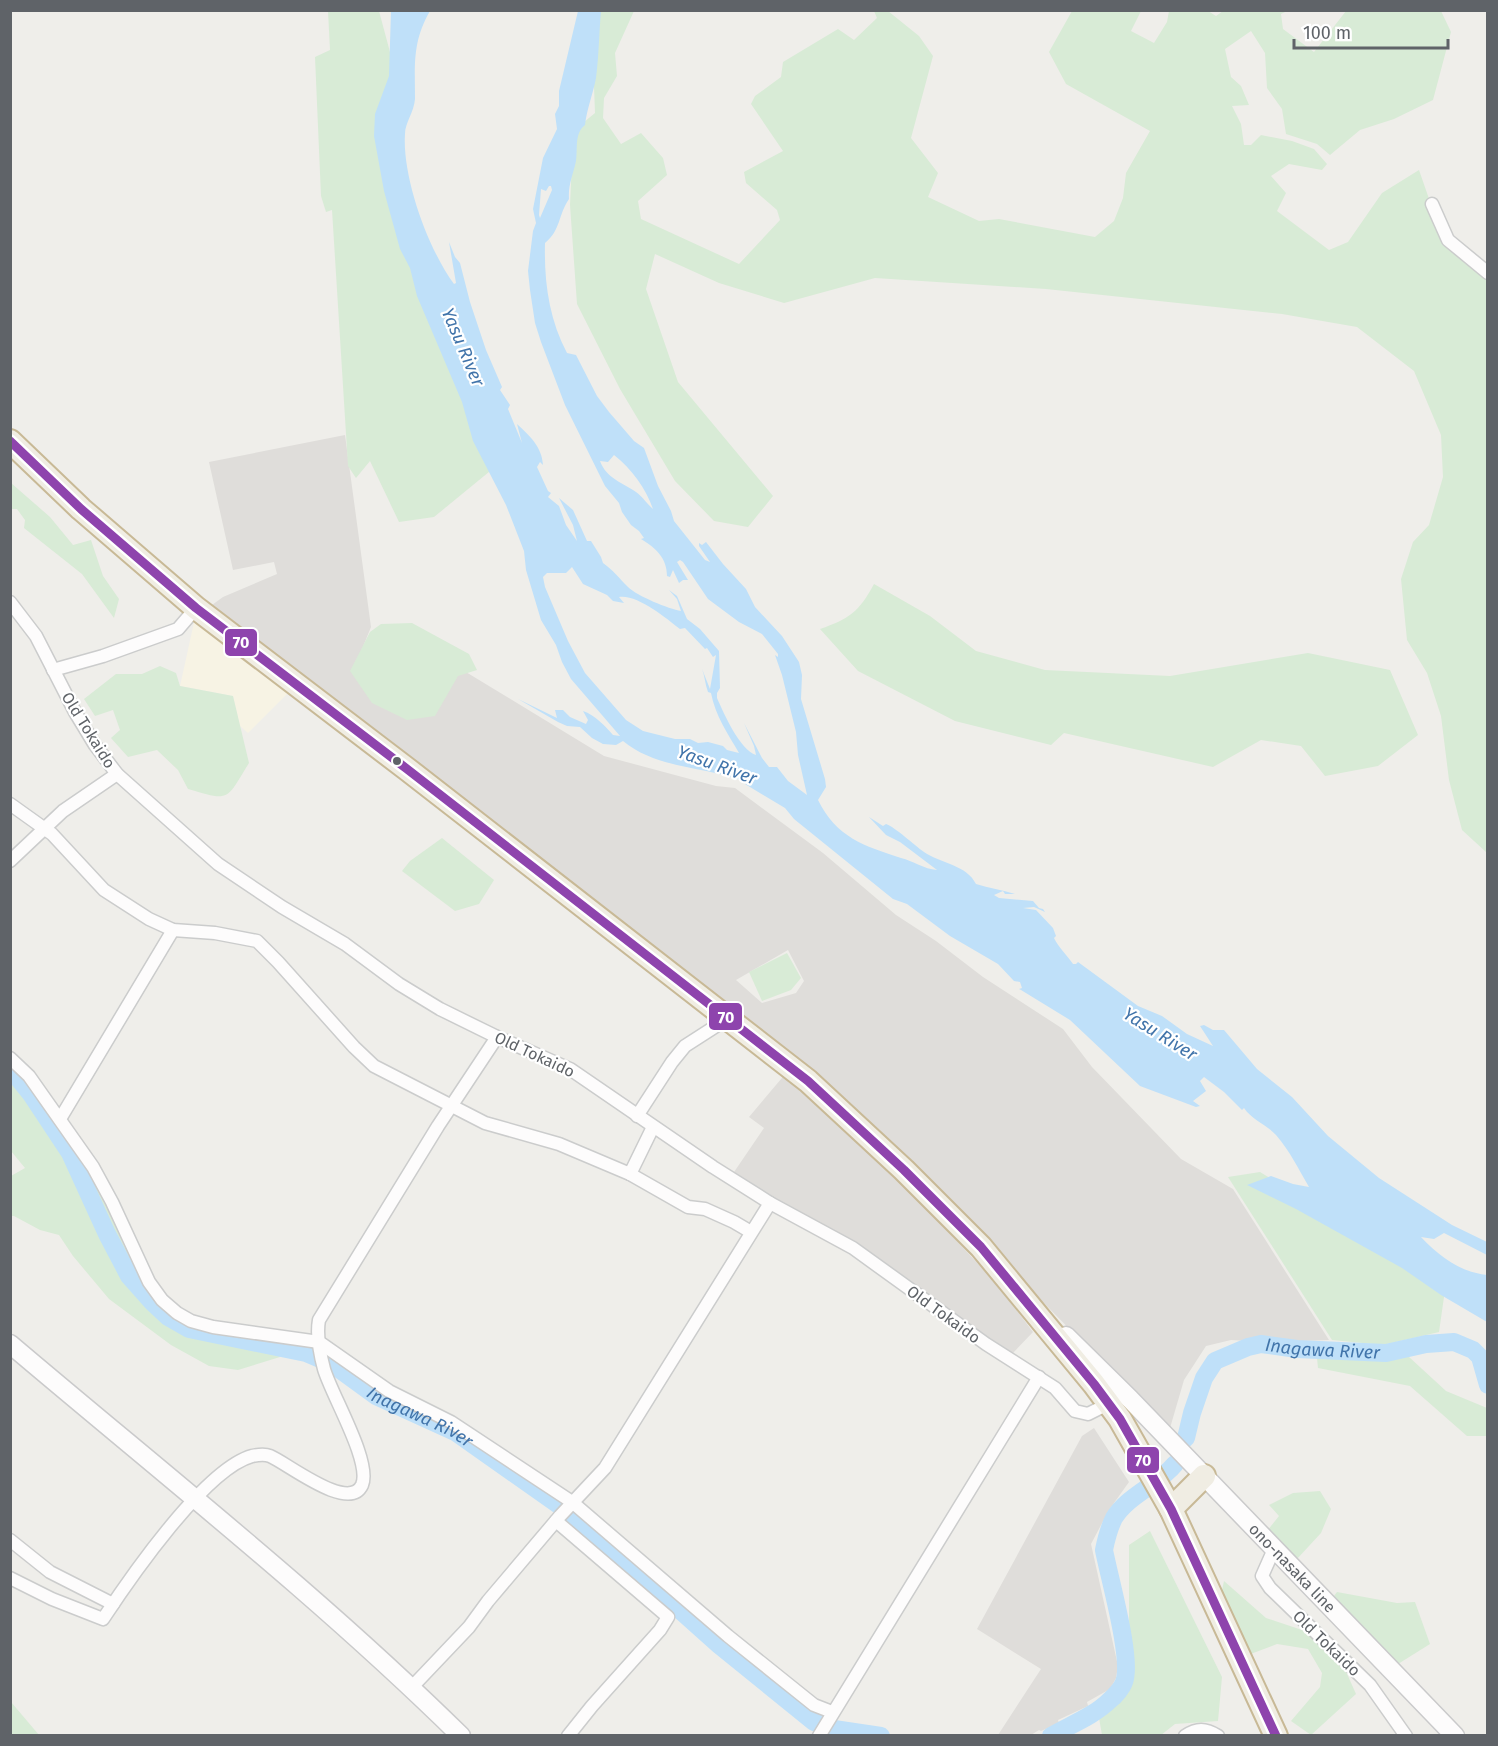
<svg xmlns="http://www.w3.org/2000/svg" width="1498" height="1746" font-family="'Fira Sans',sans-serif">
<rect width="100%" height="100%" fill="#efeeea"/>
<polygon fill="#f7f3e4" points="195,618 289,692 248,733 240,726 233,696 180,686"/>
<g fill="#dfddda" fill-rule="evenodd">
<path d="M345,435l26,192 -17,42 102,-3 148,90 112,30 19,2 88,65 73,62 40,26 47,36 80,52 29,38 89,92 52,30 96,151 -61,2 -37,-2 -25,6 -22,34 -14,48 -65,-68 -2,3 -68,-69 -93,-99 -730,-590 11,-8 54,-23 -3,-12 -41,8 -24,-108zM788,950l16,31 -8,12 -34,10 -26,-23z"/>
<polygon points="787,1072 867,1145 996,1283 1033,1332 1012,1354 732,1175 764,1128 749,1117"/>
<polygon points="1094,1428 1129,1482 1109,1510 1091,1544 1118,1666 1116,1678 1110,1689 1087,1702 1088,1706 1058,1720 1059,1723 1041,1731 1039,1730 1031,1735 998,1735 1041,1669 977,1629 1082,1436"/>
</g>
<g fill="#d8ebd6">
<polygon points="328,11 379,11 398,82 385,131 495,467 434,517 399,522 370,461 356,478 348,466 332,210 326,212 321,196 315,57 330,50"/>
<polygon points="598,11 634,11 615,53 617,76 604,98 603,118 621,144 641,133 663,158 667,175 638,201 641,219 739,264 780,220 777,210 746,183 744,172 783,151 751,104 755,96 781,77 783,62 838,29 854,40 877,18 874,11 888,11 919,36 933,56 911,138 938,173 928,197 979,221 999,219 1095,237 1114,221 1123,198 1126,173 1150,131 1066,84 1049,52 1072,11 1141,11 1131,31 1154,43 1167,22 1169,11 1208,11 1216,16 1223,11 1287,11 1281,14 1283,29 1314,52 1346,11 1441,11 1451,32 1433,100 1394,119 1360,130 1330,155 1317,144 1286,134 1282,109 1267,88 1265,53 1251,31 1225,49 1231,77 1241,86 1249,105 1232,106 1241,124 1244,145 1251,145 1261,135 1292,141 1314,149 1327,164 1322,170 1289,164 1271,176 1286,193 1277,211 1329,250 1348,242 1382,193 1419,170 1443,239 1487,278 1487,856 1486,852 1462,830 1449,780 1441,716 1427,673 1407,640 1401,579 1413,542 1429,525 1443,477 1441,435 1414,371 1357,327 1282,314 1046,289 875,278 784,303 719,283 655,254 646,289 678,382 773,496 748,527 714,521 675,481 620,389 577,304 570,205 572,160 578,127 595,113 593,60"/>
<polygon points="11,483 50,517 73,545 91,540 103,576 119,599 114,618 82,574 24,528 25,520 17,509 11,509"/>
<path d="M874,584l56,32 46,35 69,19 125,6 138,-23 82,17 28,65 -40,31 -53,10 -24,-30 -40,-6 -48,27 -149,-34 -13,12 -96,-24 -97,-50 -38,-42c29,-10 39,-17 54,-45z"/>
<polygon points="412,623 469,654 477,670 458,676 435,716 407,720 372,703 350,671 370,632 381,624"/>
<path d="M160,666l16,7 4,13 53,10 16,67c-23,37 -18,39 -61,26l-10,-19 -21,-20 -29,7 -17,-19 9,-8 -7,-20 -18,6 -11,-17 32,-25h26z"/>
<polygon points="442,838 494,880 479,904 455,911 402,871 410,861"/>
<polygon points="787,953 801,978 791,990 762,1001 749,972"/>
<polygon points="11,1072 75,1146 159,1303 217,1333 278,1351 280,1357 238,1370 209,1366 171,1345 109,1299 73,1256 59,1235 40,1230 14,1216 11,1216 11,1176 25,1168 11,1151"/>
<polygon points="1260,1172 1364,1234 1445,1290 1439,1332 1383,1345 1332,1340 1228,1177"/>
<polygon points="1409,1357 1446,1391 1487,1408 1487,1436 1467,1436 1410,1386 1318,1368 1317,1358"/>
<polygon points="1320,1491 1331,1509 1321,1533 1297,1559 1267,1531 1279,1516 1269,1505 1293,1493"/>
<polygon points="1150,1531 1222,1677 1218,1721 1175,1724 1161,1735 1102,1735 1098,1712 1129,1680 1129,1545"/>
<polygon points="1224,1581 1266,1618 1305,1631 1344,1667 1356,1694 1311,1735 1291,1721 1320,1687 1322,1673 1308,1649 1277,1644 1248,1655 1221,1595"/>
<polygon points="1337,1592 1397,1603 1415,1602 1430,1644 1398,1664 1331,1600"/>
<polygon points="10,1702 11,1702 39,1735 11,1735"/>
</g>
<path fill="#bfe0f9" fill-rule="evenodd" d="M391,11h39c-18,31 -15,54 -15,88 -1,13 -10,24 -10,35 -3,43 23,115 49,150l2,-1 -7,-41 6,15 5,6 10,39 16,48 16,37 -2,3 10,15 -2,4 14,34 -5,-19c13,12 25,23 26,41l-3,-3 -3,5 11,24 3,2 -3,4 11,9 7,19 11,16 -4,-16 -14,-27 14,12 14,31h4l10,16 2,6c10,7 16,15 25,24 9,9 41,22 53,24l-4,-12 -8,-9 8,6 10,23 13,10 19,22 1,37 -3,5v5c7,16 23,52 39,57l-2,-9 -10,-23 18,35 7,9h8l11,14 19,14 -9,-40 -2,-23 -14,-57 -7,-20 3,2v-3l-16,-20 -23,-12 -31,-23 -25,-37 -3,-2 -3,2 11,18h-5l-4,3 -6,-13 -3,7 -3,-1c0,-18 -11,-28 -26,-37l3,-1 -5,-7 -8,-6 -9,-13 -3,-9 -14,-17 -40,-81 -24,-63 -6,-19 -5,-33 -2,-19 5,-40 3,-8 -3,-14 10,-51 14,-29 -2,-15 4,-8v-15l19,-80h23c-2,22 -2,44 -5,67 -3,16 -9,30 -11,47 -11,9 -7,23 -9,36 -3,14 -8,24 -7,38 -11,16 -8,31 -24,44 -1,39 4,76 22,110l9,2 21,41 12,16 25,29 10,7 14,38 13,25 3,10 31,39 5,2 -11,-16v-3l3,2 4,-3 17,22 23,25 9,18 27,29 17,26 3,13 -1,24 24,80 1,8 -8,13c18,37 46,46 83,58 12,3 23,11 36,12l-37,-28 -14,-7 -17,-18 14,9 3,-2c9,3 28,21 38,28 16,11 43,13 52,32 13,4 26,6 39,10h-10l-2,-3 -9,4 5,3 34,3 6,7 4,1 2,3 -11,-5 -11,1 13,2 17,18 3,8 -2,2c4,9 13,17 19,26h3l2,-2 60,44 24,10 25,18 26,12 -13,-20 4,-1 9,5h11l33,39 35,28 36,39 51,42 73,47 35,17v13l-43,-22 -10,6 -13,-2c19,20 39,35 66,38v47l-46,-27 -39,-27 -106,-59 -49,-24 24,-9 22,8 16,3c-11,-19 -18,-34 -33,-52 -10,-11 -24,-15 -32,-27l-2,2 -18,-18 -20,-15 -4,4 6,10 -13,10 7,5 -4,1 -56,-21 -70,-66 -49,-30 -2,-1 3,-1 -2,-6 -6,-1 -16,-17 -48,-28 -43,-32 -14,-5 -99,-80 -9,-11 -40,-24 4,-1c-41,-17 -91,-13 -126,-42l-7,4 -13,-1 -11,-6 -12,-11 -13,-1 -9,-4 -40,-23 39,19 -2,-8h8l7,7 16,7 2,-4 -5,-9c12,4 22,15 30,24l7,1 -49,-57 -9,-17 -6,-17 -15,-25 -15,-50 -2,-19 -18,-46 -33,-64 -11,-39 -45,-106 -7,-28 -10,-19 -16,-58 -10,-55 1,-22 14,-38zM549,186h2l1,4 -12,28 -1,-3 2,-26 5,2zM614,455c18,14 32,34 39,54 -5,-4 -10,-12 -17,-17 -13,-9 -30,-14 -36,-31l8,1zM572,567l11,17 24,11 6,6 11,2 -5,-6c18,-3 47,21 61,32l5,-1 20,21 2,-1 6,9 3,-2 -6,34 -8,-20c3,8 3,15 6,23l3,1c4,22 17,41 28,60l-12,-3 -4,-4 -15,-4 -10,1 -8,-4h-15l-32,-8 -17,-11 -41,-47 -17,-32 -23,-54 -2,-10 4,-4h19z"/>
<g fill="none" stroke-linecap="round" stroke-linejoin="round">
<g stroke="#bfe0f9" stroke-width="18">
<path id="s1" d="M10,1068l21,26 39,59 37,81 22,42 24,27 15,14 21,12 117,24 26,11 44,32 79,36 122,86 142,127 95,77 20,7 47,7"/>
<path id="s2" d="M1186,1438l6,-25 12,-35 11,-17 33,-14 13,-3 36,5 89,4 40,-9 28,-2 19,8 7,7 8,28"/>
<path d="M1051,1736c19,-11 43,-20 59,-36 5,-4 12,-12 14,-18 9,-22 -15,-105 -20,-132 2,-10 5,-22 10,-32 14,-23 44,-33 61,-54"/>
</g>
<g stroke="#cbcccc" stroke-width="15">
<g id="street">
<polyline points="1432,204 1448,240 1488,273"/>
<polyline points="10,602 36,636 75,712 95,745 117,774 218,864 282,907 345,944 399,984 440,1009 497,1037 570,1069 713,1167 770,1203 853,1248 986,1344 1055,1388 1075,1411 1088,1414 1112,1402"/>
<polyline points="53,670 103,656 178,629 196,608"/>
<polyline points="10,804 52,834 104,890 149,919 173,930 215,933 257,941 278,962 354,1047 374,1066 485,1123 559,1144 630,1174 688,1207 705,1209 734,1222 751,1232"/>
<polyline points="10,861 63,811 117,774"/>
<polyline points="10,1058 29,1076 93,1167 112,1202 149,1282 162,1300 177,1313 191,1321 213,1327 319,1342 389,1391 451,1422 572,1502 728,1636 814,1705 832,1712"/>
<polyline points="637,1116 672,1062 685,1046 727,1019"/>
<polyline points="60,1119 173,930"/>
<polyline points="630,1174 653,1127"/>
<polyline points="556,1521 668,1617 660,1630 592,1706 568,1736"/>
<polyline points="10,1540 50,1572 113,1604"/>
<polyline points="1274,1549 1262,1576 1270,1588 1370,1685 1406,1736"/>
<path d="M10,1578l42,21 51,20c27,-41 102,-150 149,-163 5,-1 13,-2 18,0 17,7 79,57 92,29 10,-23 -31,-91 -38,-116 -4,-15 -8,-33 -5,-49l119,-194 59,-89"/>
<polyline points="412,1687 469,1627 488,1601 560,1516 605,1468 770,1203"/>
<polyline points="819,1736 1039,1377"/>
<path d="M1185,1736c12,-8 20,-8 33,0"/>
</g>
</g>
<g stroke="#cacacb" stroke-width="21">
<g id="secondary">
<path id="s3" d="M1066,1336l64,63 325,337"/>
<path d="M10,1344c152,129 309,252 451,392"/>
</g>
</g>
<g stroke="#c8b996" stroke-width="26">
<g id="highway">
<polyline points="10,441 81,509 196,608 407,769 808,1081 904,1170 981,1247 1094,1384 1120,1419 1171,1509 1276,1736"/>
<polyline points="1171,1509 1204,1476"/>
</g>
</g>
<use href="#street" stroke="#fdfcfc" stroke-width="12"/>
<use href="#secondary" stroke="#fdfcfc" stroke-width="18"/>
<use href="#highway" stroke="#f0ede3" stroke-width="22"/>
<g stroke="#fff" stroke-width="14">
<polyline id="bus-1" points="10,441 81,509 196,608 407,769 808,1081 904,1170 981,1247 1094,1384 1120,1419 1171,1509 1276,1736"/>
</g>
<use href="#bus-1" stroke="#8e44ad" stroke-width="9"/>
</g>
<circle fill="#5f6368" stroke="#fff" stroke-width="2" cx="397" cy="761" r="5"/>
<g text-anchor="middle" stroke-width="4.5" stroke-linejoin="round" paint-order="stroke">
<g font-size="16" fill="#5f6368" stroke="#fff">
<text transform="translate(89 730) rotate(58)" y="6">Old Tokaido</text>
<text transform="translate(535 1054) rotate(25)" y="6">Old Tokaido</text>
<text transform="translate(944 1314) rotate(36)" y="6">Old Tokaido</text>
<text dy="6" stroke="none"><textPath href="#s3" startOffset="324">ono-nasaka line</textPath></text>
<text transform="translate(1327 1643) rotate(44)" y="6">Old Tokaido</text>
</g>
<g font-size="18" font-style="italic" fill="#4174aa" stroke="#fff">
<text transform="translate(463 347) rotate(67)" y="6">Yasu River</text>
<text transform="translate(717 765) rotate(20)" y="6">Yasu River</text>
<text transform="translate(1160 1034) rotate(32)" y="6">Yasu River</text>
<text dy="6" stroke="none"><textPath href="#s2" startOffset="194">Inagawa River</textPath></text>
<text dy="6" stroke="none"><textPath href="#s1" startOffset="572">Inagawa River</textPath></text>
</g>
</g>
<g stroke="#fff" stroke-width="2">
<rect x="224" y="628" width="34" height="29" rx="6" fill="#8e44ad"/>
<rect x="708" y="1002" width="35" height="29" rx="6" fill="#8e44ad"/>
<rect x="1126" y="1446" width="34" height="28" rx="6" fill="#8e44ad"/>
</g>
<g font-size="16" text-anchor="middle" font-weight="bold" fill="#fff">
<text x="241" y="648">70</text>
<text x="726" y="1023">70</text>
<text x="1143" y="1466">70</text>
</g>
<rect width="1498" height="1746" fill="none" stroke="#5f6368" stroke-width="24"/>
<path d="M1294 39v9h154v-9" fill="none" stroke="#5f6368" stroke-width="3"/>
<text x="1303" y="39" font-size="18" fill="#5f6368" stroke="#ffffff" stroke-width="4.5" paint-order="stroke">100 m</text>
</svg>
